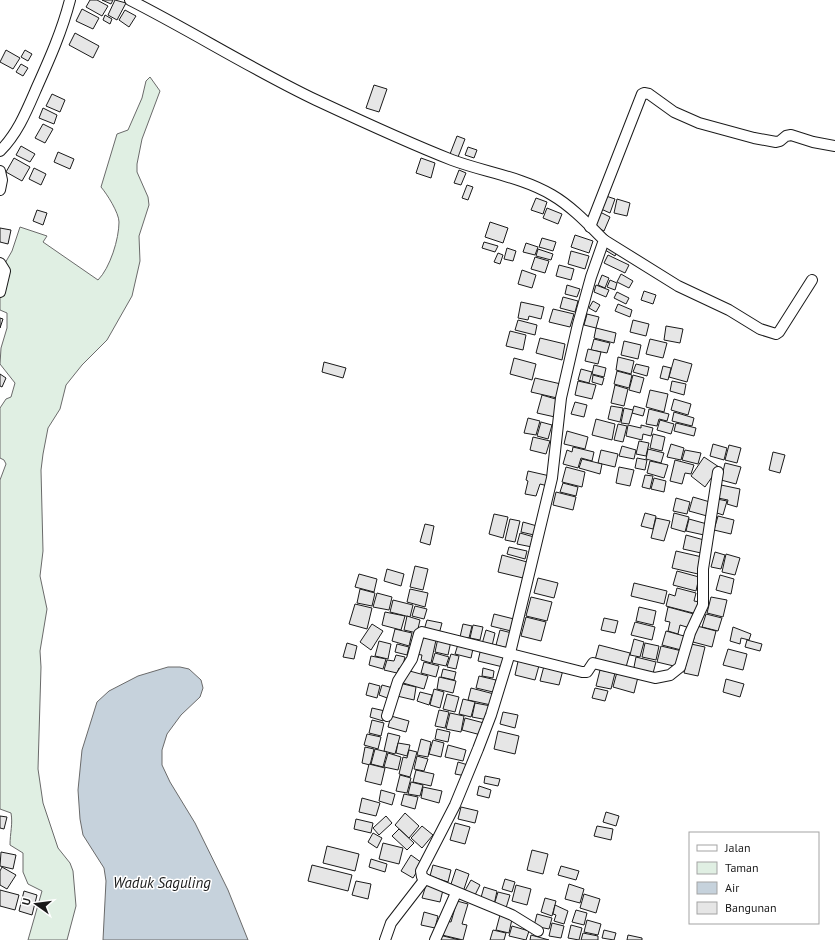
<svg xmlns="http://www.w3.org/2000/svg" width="835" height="940" font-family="'PT Sans',sans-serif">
<rect width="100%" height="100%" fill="#fff"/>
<path fill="#e0efe3" stroke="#6a6a6a" d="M150,77l10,14 -18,48 -5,25v8l11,25 1,8 -10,31 1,25 -8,35 -25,44 -25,25 -16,20 -6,24 -12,19 -5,26 -2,16 2,81 -3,25 7,33 -7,42 1,16 -3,102 5,34 15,45 12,15 3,8 3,35 -9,34h-39l14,-49 -14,-7 -5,-12v-19l-13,-8c0,-12 3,-21 1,-32l-11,-4v-329l6,-16 -2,-4 -4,-2v-50l6,-9 5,-2 4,-14 -15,-19 1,-16 6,-20v-15l-7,-3v-38l12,-21 8,-24 27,9 -4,6 55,38c12,-12 21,-41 21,-58 0,-9 -12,-28 -18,-35l16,-53 11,-4 14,-32 4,-17z"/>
<polygon fill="#c6d2dc" stroke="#6a6a6a" points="168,667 180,667 189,669 201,680 203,688 200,697 181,715 167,734 162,750 162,765 170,782 195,823 228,890 248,940 103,940 106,881 104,868 83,835 80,819 78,790 82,750 97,702 109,691 138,676"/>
<g fill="#e6e6e6" stroke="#1a1a1a">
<polygon points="90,0 97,0 108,6 102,16 86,7"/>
<polygon points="102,0 113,0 111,4"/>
<polygon points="115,0 126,3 117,20 108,15"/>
<polygon points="82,9 99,18 93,29 76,21"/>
<polygon points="125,10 136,16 129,27 119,20"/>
<polygon points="105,15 112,19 110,24 103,20"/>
<polygon points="75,33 99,46 93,58 69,45"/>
<polygon points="6,50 20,58 13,69 0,62"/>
<polygon points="25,50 32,54 28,61 21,57"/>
<polygon points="21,64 28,68 23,76 16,72"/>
<polygon points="374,85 387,89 379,112 366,108"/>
<polygon points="52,94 65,100 60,112 46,106"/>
<polygon points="43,108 57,115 54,124 39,118"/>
<polygon points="43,124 53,129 45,143 35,138"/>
<polygon points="457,136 465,139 458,157 450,154"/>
<polygon points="21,146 35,154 30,162 16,155"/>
<polygon points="468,147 477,150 474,158 465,155"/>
<polygon points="58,152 74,159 70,169 54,162"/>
<polygon points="14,158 30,167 22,181 6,172"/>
<polygon points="421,158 435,163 431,178 416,173"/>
<polygon points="34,168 46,174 41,185 29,179"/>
<polygon points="459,170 466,173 461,185 454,183"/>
<polygon points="467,185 473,187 468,200 462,198"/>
<polygon points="606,196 615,199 610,213 601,209"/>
<polygon points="536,198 547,202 543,214 531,210"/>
<polygon points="617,199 630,203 627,216 614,213"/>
<polygon points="547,208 562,214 558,224 543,218"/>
<polygon points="37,210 47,213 43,225 33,221"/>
<polygon points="600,212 610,217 604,231 594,226"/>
<polygon points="490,222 508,228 503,243 485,237"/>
<polygon points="0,228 11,230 8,244 0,242"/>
<polygon points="575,235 593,241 589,253 571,247"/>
<polygon points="542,238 556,242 553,251 539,247"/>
<polygon points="484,242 498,246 495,252 482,248"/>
<polygon points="526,243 538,247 535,255 523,252"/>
<polygon points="607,246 617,252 615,256 605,250"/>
<polygon points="507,248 516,251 513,261 504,259"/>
<polygon points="538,249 553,254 551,260 536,256"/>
<polygon points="571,251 589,256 585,269 568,264"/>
<polygon points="498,253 503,255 500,264 494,262"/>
<polygon points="608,255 629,265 625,273 604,263"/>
<polygon points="535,257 549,261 545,273 531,269"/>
<polygon points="559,265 574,269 571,280 556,276"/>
<polygon points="522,270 536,275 532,288 518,284"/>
<polygon points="621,274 633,281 629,288 617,282"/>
<polygon points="602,275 609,278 605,288 598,285"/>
<polygon points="610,280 617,283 615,290 607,287"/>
<polygon points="567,285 580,289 577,297 565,294"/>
<polygon points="596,285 609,290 606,297 594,292"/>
<polygon points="644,291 656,295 653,304 641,300"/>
<polygon points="617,292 629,298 626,304 614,298"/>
<polygon points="563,297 578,301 575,312 560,308"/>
<polygon points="593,301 600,305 596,312 589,308"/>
<polygon points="521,302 544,307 541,319 529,316 528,320 518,318"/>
<polygon points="618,304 632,310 630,317 615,311"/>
<polygon points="553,309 574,314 570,327 549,322"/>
<polygon points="587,314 599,317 596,328 584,325"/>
<polygon points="0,318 3,319 0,328"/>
<polygon points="518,320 537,325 535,335 515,330"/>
<polygon points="633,320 649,324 646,336 630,332"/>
<polygon points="666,326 683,329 680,343 664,340"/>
<polygon points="596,328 616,333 614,343 594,338"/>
<polygon points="510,331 526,335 523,350 506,346"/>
<polygon points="540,338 565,344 562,360 536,353"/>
<polygon points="594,339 610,343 607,353 591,350"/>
<polygon points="650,339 667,343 663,358 646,354"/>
<polygon points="624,341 641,345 638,359 621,355"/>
<polygon points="588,349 601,352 598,364 585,361"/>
<polygon points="618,357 634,361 631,374 616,370"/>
<polygon points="514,358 536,364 532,380 510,374"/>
<polygon points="674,359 692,364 687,382 669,377"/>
<polygon points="324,362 346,368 343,378 322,372"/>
<polygon points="636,364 649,367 647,376 633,372"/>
<polygon points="594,365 606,368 604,377 592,374"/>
<polygon points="663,366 671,368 668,380 660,378"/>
<polygon points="581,369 592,372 589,383 578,380"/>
<polygon points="617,371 632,375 629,388 614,384"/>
<polygon points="0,374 6,378 2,387 0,386"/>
<polygon points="593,375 604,378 602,385 592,382"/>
<polygon points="633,375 644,378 640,393 629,390"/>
<polygon points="535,378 561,384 557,398 531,392"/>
<polygon points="578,381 596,385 592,399 575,395"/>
<polygon points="672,381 686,384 684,395 670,391"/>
<polygon points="615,385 628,389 624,406 611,403"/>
<polygon points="650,390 668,394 664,412 646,407"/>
<polygon points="542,395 559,400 555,417 537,413"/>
<polygon points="674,399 691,404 688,415 671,410"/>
<polygon points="575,402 587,405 584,417 571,414"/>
<polygon points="611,406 623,408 620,422 608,419"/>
<polygon points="634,406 645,409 643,416 632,413"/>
<polygon points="624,408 633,410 629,424 621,423"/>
<polygon points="649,409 669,414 667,421 659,419 657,426 646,424"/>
<polygon points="674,412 694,418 692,426 672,421"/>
<polygon points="528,418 540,421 536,435 524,433"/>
<polygon points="596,419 615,424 612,440 592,435"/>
<polygon points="660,420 674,424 671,434 657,430"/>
<polygon points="541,422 552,425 548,439 537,436"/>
<polygon points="676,423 696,428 694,436 674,431"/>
<polygon points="618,424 627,426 623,442 614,440"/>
<polygon points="628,425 641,428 641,425 653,428 651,436 643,434 642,440 626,436"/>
<polygon points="567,431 588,437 585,449 564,444"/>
<polygon points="653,434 665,437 662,451 650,448"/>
<polygon points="533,437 550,441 546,454 530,450"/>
<polygon points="639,441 649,443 646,456 636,454"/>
<polygon points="671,444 684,448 681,460 667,457"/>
<polygon points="713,444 727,448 724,460 710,456"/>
<polygon points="729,445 741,448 737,463 725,460"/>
<polygon points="622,446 636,450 634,459 619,456"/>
<polygon points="573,447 594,452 592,461 581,458 578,468 563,464 567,450 572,452"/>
<polygon points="648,449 664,453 661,463 646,459"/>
<polygon points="601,450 618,454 615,467 598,463"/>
<polygon points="685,450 701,453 698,464 682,460"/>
<polygon points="773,452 785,455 780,473 769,470"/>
<polygon points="704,457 719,467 705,487 691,476"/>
<polygon points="637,458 647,460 645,470 635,468"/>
<polygon points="582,459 602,464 600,474 579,468"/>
<polygon points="675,460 694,465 691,474 685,473 682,484 670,481"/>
<polygon points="650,461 668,465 664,478 647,473"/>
<polygon points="725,463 741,467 736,484 721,480"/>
<polygon points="566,467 585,472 582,487 562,482"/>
<polygon points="619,467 634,470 630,486 616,483"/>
<polygon points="528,471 550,476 548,486 540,484 536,496 525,494 528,481 526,480"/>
<polygon points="645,475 653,476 650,489 642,487"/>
<polygon points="654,478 666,481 664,492 651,489"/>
<polygon points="563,483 578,487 576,496 560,492"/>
<polygon points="721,485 740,489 737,507 727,504 728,500 718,498"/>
<polygon points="556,492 576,497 573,510 553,505"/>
<polygon points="693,497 710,502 707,516 689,511"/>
<polygon points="676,498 690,502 687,514 673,511"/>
<polygon points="717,499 727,501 723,515 714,512"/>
<polygon points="645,513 656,516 653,529 641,526"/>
<polygon points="674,513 689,517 685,532 671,528"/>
<polygon points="494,514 508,517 503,538 489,534"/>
<polygon points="718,516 734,520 731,534 714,530"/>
<polygon points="656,518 670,521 664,541 651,538"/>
<polygon points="510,519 520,521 515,542 505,540"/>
<polygon points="689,519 707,524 704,535 686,531"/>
<polygon points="523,522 537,526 534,535 521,532"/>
<polygon points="425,524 434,526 430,545 420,542"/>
<polygon points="520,533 534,537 532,547 517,544"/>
<polygon points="686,535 704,540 701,553 683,549"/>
<polygon points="509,547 527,551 525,559 507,554"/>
<polygon points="676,551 702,557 698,574 672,568"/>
<polygon points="715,552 725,555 721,569 711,567"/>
<polygon points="726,554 740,558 735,575 722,572"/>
<polygon points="502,555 527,562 523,578 498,572"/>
<polygon points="415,566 428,569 423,590 410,587"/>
<polygon points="387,569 404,574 401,586 384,581"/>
<polygon points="677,571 699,577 696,591 673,585"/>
<polygon points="359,574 377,579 374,592 355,587"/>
<polygon points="720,575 734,579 731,594 716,590"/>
<polygon points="538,578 558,583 554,598 534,593"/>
<polygon points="634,583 667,591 664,604 631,596"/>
<polygon points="677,588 696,593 694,601 700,602 697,614 666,606 669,594 675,596"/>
<polygon points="360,589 375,593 372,606 357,603"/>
<polygon points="410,589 428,593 425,607 407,602"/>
<polygon points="377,593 392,597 389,610 373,607"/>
<polygon points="531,597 552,602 547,621 526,616"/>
<polygon points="711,597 727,600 723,617 707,613"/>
<polygon points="393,600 413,605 410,617 390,612"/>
<polygon points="355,604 372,608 367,629 349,624"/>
<polygon points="415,606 427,609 424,619 412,616"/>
<polygon points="639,607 656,611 653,625 636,621"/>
<polygon points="668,607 694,614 690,628 680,625 678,634 668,631 670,622 665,621"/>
<polygon points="385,612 405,616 401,630 382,625"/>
<polygon points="494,614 514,619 511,631 491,626"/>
<polygon points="706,614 722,618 718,631 702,627"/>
<polygon points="407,616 420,620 417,633 404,630"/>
<polygon points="526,617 546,622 541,641 521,636"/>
<polygon points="604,618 618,621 615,633 601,630"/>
<polygon points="427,620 442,623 439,634 424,630"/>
<polygon points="635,622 655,627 652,640 631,635"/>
<polygon points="372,624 383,631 371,650 360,642"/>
<polygon points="463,624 472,626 469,638 460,637"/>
<polygon points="473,625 483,627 480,640 470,638"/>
<polygon points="697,626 716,631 712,647 693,642"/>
<polygon points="733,627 751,634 749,640 741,638 740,644 730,641"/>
<polygon points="395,629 412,633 409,646 392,641"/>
<polygon points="486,630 495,633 492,646 482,644"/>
<polygon points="500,630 512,633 508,648 496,645"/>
<polygon points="666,631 684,636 681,650 662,645"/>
<polygon points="420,635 436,640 431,663 421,660 422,655 415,654"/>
<polygon points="438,638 451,641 448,655 435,652"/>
<polygon points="634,639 644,642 640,657 630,655"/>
<polygon points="747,640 762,644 760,651 745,647"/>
<polygon points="379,641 391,644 388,659 375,656"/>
<polygon points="459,641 474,644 471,658 455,654"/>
<polygon points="347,643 357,646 354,659 343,657"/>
<polygon points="645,643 659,646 656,660 642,657"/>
<polygon points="397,644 409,647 407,655 395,652"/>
<polygon points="691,644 705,647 698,676 684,673"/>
<polygon points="599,645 630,653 626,667 595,660"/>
<polygon points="661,646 682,651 678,667 657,662"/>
<polygon points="481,648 506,654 503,667 478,661"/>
<polygon points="728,649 747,654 743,670 723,665"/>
<polygon points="435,653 449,657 446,666 432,663"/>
<polygon points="451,654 459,656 456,669 447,667"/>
<polygon points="396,655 405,657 402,669 399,668 397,673 384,670 387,660 394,661"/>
<polygon points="371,656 386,659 383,669 369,665"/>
<polygon points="519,657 540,662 535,680 515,675"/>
<polygon points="636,657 656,662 652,677 633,672"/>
<polygon points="424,662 439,666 436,677 421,673"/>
<polygon points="544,666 563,670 559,685 540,681"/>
<polygon points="483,668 494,671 493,678 482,676"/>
<polygon points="443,669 456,672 454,680 441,677"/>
<polygon points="406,670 428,676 424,689 403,683"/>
<polygon points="600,670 615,673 611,689 596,686"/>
<polygon points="617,672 638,677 634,693 613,687"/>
<polygon points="479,676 496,680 493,692 476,688"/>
<polygon points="439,677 456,681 453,693 437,689"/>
<polygon points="726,679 744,684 740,697 723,692"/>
<polygon points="369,683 380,686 377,698 366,695"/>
<polygon points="399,683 416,687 414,700 397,696"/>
<polygon points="382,685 393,688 390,699 379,695"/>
<polygon points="471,688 494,694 491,705 468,700"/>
<polygon points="595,688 608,691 605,701 592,698"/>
<polygon points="434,689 444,692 440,708 430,705"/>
<polygon points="420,692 432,695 429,705 417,701"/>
<polygon points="447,694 459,697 455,712 443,709"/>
<polygon points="463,699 475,702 471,717 459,714"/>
<polygon points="475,703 491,706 488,720 472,717"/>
<polygon points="372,708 385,711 383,721 370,717"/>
<polygon points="439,710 449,712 445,728 435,726"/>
<polygon points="503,712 518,715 515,728 500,724"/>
<polygon points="450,713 464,716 461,732 446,729"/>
<polygon points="391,716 409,721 406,732 388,727"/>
<polygon points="465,718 484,723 481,735 462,730"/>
<polygon points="372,720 384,723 381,736 369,733"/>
<polygon points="437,729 450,732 448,742 435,739"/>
<polygon points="498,731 519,736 515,754 494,749"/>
<polygon points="388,733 400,736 395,754 384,751"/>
<polygon points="367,734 381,737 378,749 364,745"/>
<polygon points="421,739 431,742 428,757 417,755"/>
<polygon points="433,740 444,743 441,757 429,754"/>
<polygon points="398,743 410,745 407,756 396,753"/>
<polygon points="448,745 466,750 463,761 445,757"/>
<polygon points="365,747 374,749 370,765 362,763"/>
<polygon points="375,749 387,752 383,767 371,764"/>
<polygon points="409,750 417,752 410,777 399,774 403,757 407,758"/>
<polygon points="388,753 401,757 398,770 384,767"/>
<polygon points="417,756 428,759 424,771 414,769"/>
<polygon points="458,762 468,765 466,776 455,774"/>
<polygon points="369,764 385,768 381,785 365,781"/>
<polygon points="416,770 434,774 431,786 413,782"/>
<polygon points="400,775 411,778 407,793 396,791"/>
<polygon points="485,776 500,779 498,786 484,783"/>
<polygon points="411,782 423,785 420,796 408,794"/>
<polygon points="479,786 491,790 489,798 477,795"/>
<polygon points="423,787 442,791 439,803 421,798"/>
<polygon points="381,790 395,794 392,805 379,801"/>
<polygon points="404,794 418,797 415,809 401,805"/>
<polygon points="362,798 380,803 376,816 359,812"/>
<polygon points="461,807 478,811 475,823 458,819"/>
<polygon points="606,812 619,816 616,826 603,822"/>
<polygon points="405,813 419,826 409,838 395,825"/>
<polygon points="0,816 7,817 4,829 0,828"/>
<polygon points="386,816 392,823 379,835 373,828"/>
<polygon points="356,819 373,823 371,833 354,829"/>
<polygon points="455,823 470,827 465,844 450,840"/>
<polygon points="422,826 433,835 422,848 411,838"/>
<polygon points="597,826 613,829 611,840 594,836"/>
<polygon points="399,829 414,843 407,850 392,836"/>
<polygon points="373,833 382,838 377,848 368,842"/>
<polygon points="383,843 403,848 399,864 379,859"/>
<polygon points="327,846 359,854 355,871 323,863"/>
<polygon points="532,850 548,854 543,874 527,870"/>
<polygon points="1,852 16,855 13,869 0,866"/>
<polygon points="411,855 422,863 413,878 401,871"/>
<polygon points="371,859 387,864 385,872 369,867"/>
<polygon points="312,865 352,875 348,891 308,881"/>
<polygon points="433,865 451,870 448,882 430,876"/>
<polygon points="561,866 579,871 576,880 558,875"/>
<polygon points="2,867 16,875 7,889 0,885 0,871"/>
<polygon points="456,869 469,874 463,892 450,887"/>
<polygon points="505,879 515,882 512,892 502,889"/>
<polygon points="471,880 480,885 473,899 463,894"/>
<polygon points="356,881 371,884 368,899 352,895"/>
<polygon points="569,884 584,889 580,903 565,899"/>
<polygon points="426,885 443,890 440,902 422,898"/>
<polygon points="516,885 531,889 527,905 512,901"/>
<polygon points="484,887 497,891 494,905 480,901"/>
<polygon points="0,890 19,895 15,910 0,906"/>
<polygon points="24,891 37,895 32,915 19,911"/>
<polygon points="498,892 510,895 506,908 494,905"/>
<polygon points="584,894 600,899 596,913 580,908"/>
<polygon points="545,898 556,901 552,916 541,912"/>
<polygon points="457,901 468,904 462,924 467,925 463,940 442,935 446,921 451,922"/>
<polygon points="555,905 568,911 564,924 554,921 556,915 553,914"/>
<polygon points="576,910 587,913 584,925 572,922"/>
<polygon points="424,912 438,916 435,928 421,925"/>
<polygon points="537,914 552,918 549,929 534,926"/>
<polygon points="500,915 512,919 509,933 496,930"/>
<polygon points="587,920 601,924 598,935 584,932"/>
<polygon points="552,923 564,926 561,938 549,936"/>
<polygon points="571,925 582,928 579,940 568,938"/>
<polygon points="512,926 529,931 526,940 509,936"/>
<polygon points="493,930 506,933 504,940 490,940"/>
<polygon points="604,930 616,933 614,940 602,938"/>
<polygon points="583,933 598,936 598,940 581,940"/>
<polygon points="439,935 460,940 438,940"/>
<polygon points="531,935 549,940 530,940"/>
<polygon points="628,935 642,938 642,940 627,940"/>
</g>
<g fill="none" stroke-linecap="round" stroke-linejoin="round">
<g stroke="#1a1a1a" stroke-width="12">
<g id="minor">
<path d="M130,0c63,32 123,70 186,100 45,21 90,42 136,60 32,12 70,17 100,35 19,11 36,29 52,45l-13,37 -13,47 -17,74 -9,80 -42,175 -19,62 -13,34 -23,56 -34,66 1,6 3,2 87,36 26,16"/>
<path d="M0,151c18,-18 27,-41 37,-64 13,-29 25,-56 33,-87"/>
<polyline points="0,171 2,180 0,190"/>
<polyline points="590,227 642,94 644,93 649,94 674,112 699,123 754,138 776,142 780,141 786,136 791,135 813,142 835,146"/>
<polyline points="604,240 678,286 729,310 760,329 776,334 779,332 812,280"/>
<polyline points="0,263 5,271 0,292"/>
<polyline points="387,716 398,681 412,659 419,634 422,632 582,672 587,672 593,663 655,678 670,675 680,667 690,633 703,605 703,569 718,472"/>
<polyline points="385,940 391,923 425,879"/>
<polyline points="435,940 456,893"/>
</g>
</g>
<use href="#minor" stroke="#fff" stroke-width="10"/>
</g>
<g text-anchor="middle" stroke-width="3" stroke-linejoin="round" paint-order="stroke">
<g font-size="15" font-style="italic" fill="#1a1a1a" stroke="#fff">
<text x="162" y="888">Waduk Saguling</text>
</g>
</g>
<rect x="689" y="832" width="130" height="92" fill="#ffffff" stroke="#a3a3a3"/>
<rect x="697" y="845" width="20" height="6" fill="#ffffff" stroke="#a3a3a3"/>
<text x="725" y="852" font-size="12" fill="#1a1a1a">Jalan</text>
<rect x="697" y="862" width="20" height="12" fill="#e0efe3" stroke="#a3a3a3"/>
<text x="725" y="872" font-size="12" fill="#1a1a1a">Taman</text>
<rect x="697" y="882" width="20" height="12" fill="#c6d2dc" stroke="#a3a3a3"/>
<text x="725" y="892" font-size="12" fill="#1a1a1a">Air</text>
<rect x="697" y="902" width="20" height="12" fill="#e6e6e6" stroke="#a3a3a3"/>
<text x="725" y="912" font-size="12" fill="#1a1a1a">Bangunan</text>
<g transform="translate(36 904) rotate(284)" stroke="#ffffff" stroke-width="3" paint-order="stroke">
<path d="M0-3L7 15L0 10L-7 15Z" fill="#1a1a1a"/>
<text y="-6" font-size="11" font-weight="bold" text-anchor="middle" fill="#1a1a1a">U</text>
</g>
</svg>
